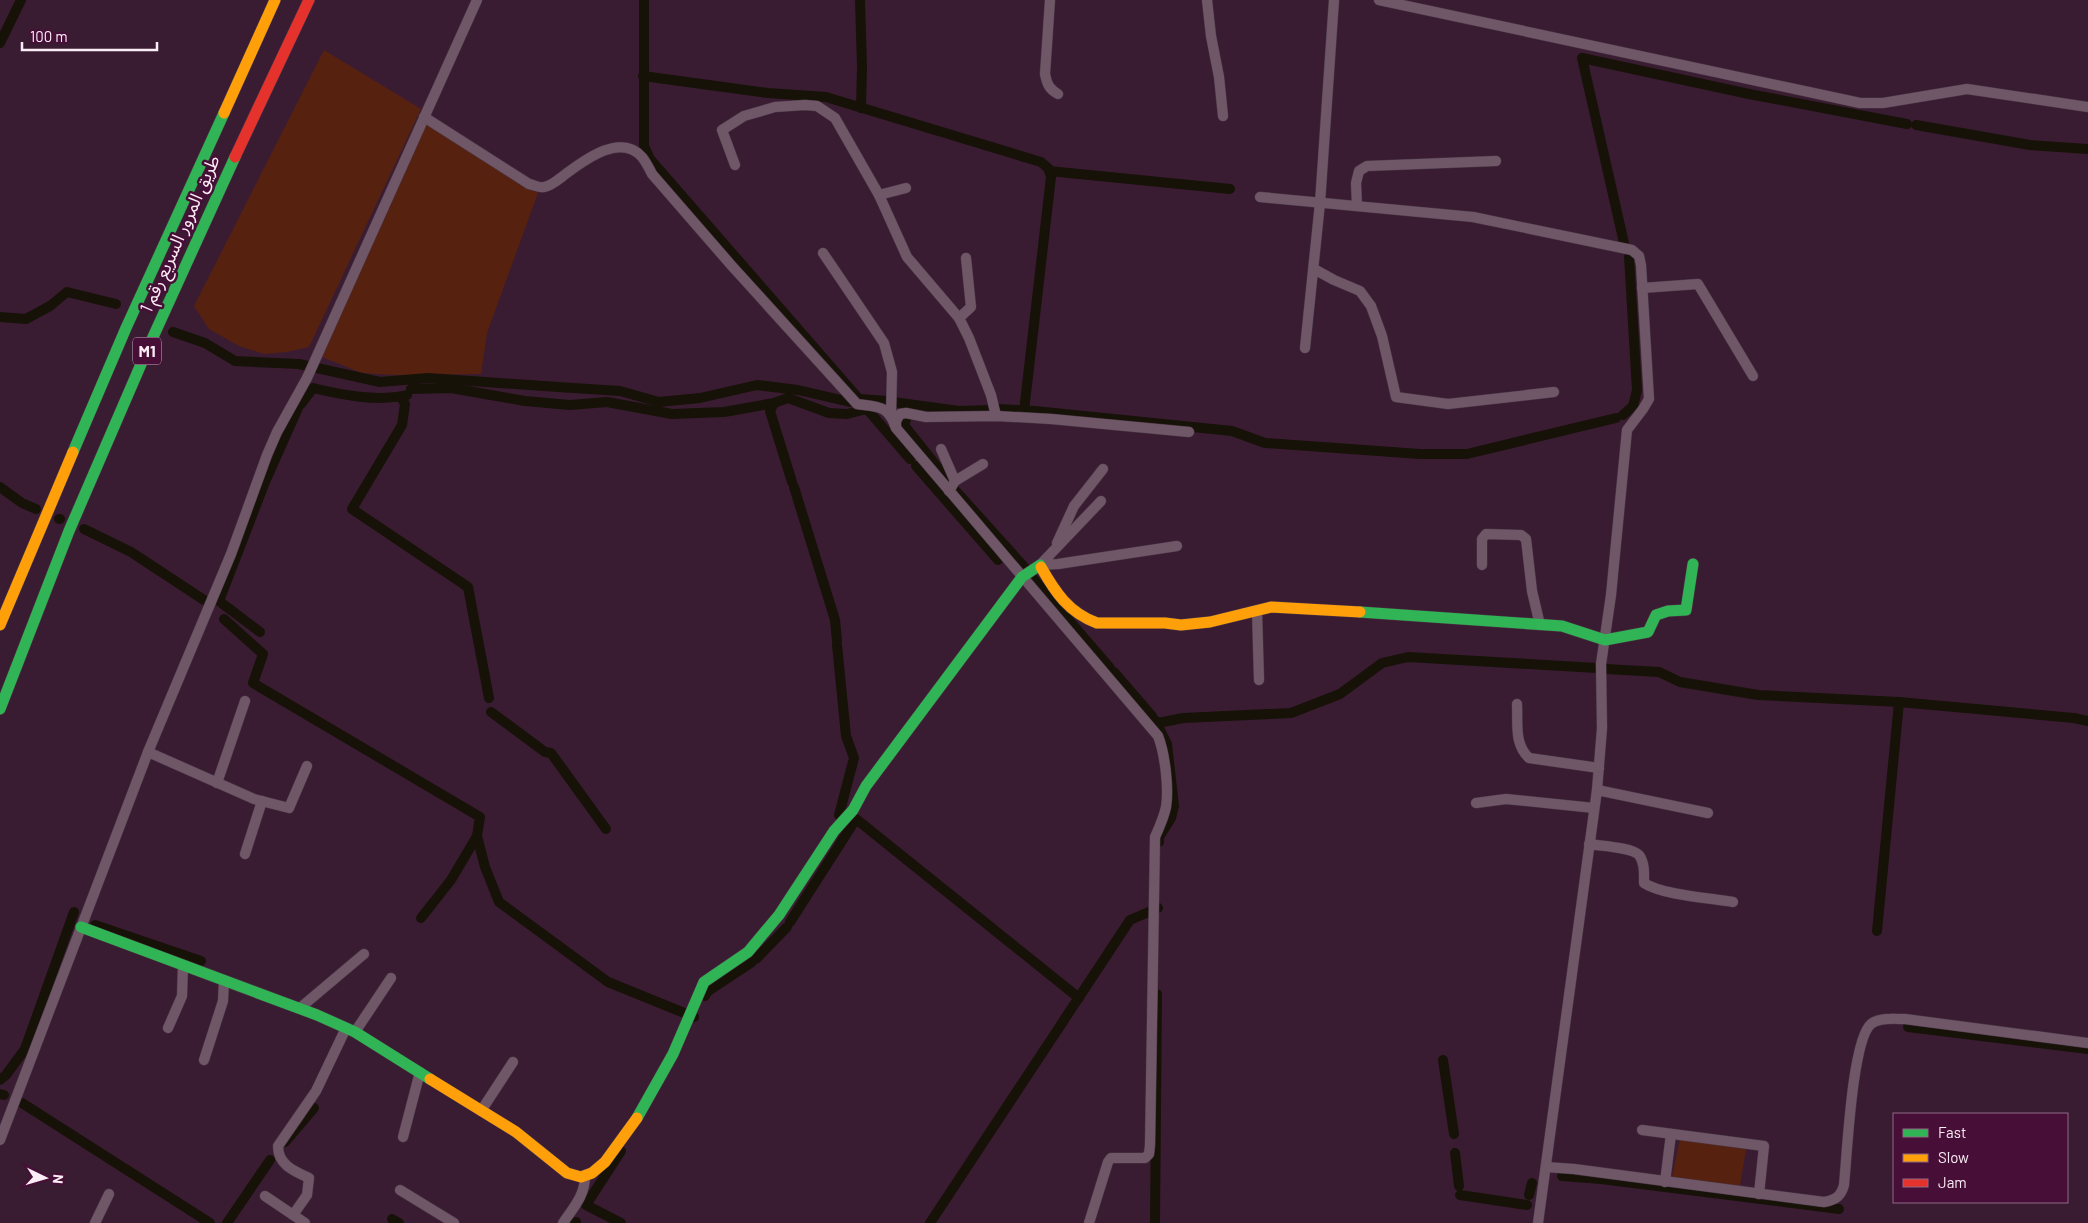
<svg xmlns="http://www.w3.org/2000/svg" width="2088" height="1223" font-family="Barlow,'Noto Sans Arabic',sans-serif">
<rect width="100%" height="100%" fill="#3a1c32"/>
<g fill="#572110">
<polygon points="324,50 421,109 309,347 287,352 264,354 239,346 209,329 194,306"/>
<polygon points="426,123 538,193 487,333 481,374 396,375 362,373 322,357"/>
<polygon points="1680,1139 1746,1149 1740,1186 1672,1177"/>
</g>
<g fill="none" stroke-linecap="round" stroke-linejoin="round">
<g stroke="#171208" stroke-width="10">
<polyline points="644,0 644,146 650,159 859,399 889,401"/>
<polyline points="860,0 862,66 861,108"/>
<polyline points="0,43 21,0"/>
<polyline points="643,76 768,93 826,97 1041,162 1049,169 1051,177 1024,411"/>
<polyline points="1916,125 2030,145 2088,149"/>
<polyline points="1049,171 1230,189"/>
<polyline points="1624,243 1582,58 1749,94 1907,124"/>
<polyline points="0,317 26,319 50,306 67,292 116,304"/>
<polyline points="173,332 205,343 235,361 299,364 380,382 428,378 558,387 620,391 659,402 700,398 757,385 798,390 850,402"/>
<polyline points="411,389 451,388 525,401 570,405 607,402 672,414 724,412 774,403 788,398 829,413 847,414 867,409 910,459"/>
<polyline points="401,397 405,404 402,425 352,509 468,587 489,698"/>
<polyline points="893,402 959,411 991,410"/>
<polyline points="774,403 770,411 792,482"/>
<path d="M301,404l12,-16c29,7 64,14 94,7"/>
<polyline points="998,409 1035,411 1232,431 1265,443 1420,454 1467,454 1616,418"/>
<polyline points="1623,415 1633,406 1637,390 1629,257"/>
<polyline points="907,417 904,425 950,483"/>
<polyline points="916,466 998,560"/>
<polyline points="0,487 22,503 36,509"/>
<polyline points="794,487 835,620 837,641"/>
<polyline points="955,490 1026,569"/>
<polyline points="59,519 60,519"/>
<polyline points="84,529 131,552 204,600"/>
<polyline points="1031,576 1110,668"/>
<polyline points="224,619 263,654 253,683 480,817 477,836 485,867 499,902 608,982 694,1017"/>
<polyline points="260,632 219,601 265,482 298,408"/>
<polyline points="837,645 846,736 854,758 839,815"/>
<polyline points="1606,669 1659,672 1680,682 1758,695 1899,702 2074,718 2088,721"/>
<polyline points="1114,672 1152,716"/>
<polyline points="491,712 545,752 551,753 606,829"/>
<polyline points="1155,720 1167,744 1174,806 1171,818 1159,837 1159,842"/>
<polyline points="1158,723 1183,718 1291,713 1340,694 1382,663 1408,657 1597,668"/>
<polyline points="421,918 451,880 477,836"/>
<polyline points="790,922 856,819 1079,998"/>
<polyline points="95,925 201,961"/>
<polyline points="1877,931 1899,702"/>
<polyline points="756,959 787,927"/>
<polyline points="705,996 708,991 752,962"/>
<polyline points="1908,1027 2088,1049"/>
<polyline points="1443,1060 1454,1134"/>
<polyline points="0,1080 6,1075 25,1049 74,912"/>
<polyline points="0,1094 4,1095"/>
<polyline points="22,1103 210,1223"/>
<polyline points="285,1142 314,1108"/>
<polyline points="1455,1153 1459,1186"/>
<polyline points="1562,1176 1601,1179 1839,1209"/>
<polyline points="1460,1195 1527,1205"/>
<polyline points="1529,1195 1532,1183"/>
<polyline points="392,1219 399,1223"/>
<polyline points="227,1223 270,1160"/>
<polyline points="575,1223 576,1222"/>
<polyline points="621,1223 586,1205 621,1151"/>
<polyline points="930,1223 1130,920 1158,908"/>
<polyline points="1155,1223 1157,994"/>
</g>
<g stroke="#4a3745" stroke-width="11">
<g id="street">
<path d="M1050,0l-5,74c2,10 4,15 13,20"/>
<polyline points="1207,0 1211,36 1219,77 1223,116"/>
<polyline points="1379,0 1860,103 1883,103 1967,89 2088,107"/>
<path d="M424,117l105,67c5,1 11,4 15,3 8,-1 16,-9 23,-14 19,-14 54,-40 75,-16 4,5 7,11 10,17l79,91 126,139c22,3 31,1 39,24l262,308c7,18 11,52 8,71 -2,10 -7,21 -11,30l-5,308 -1,9 -4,4h-34l-3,4 -19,61"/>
<polyline points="735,165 722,130 744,116 775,107 805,105 817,106 835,118 879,195 907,257 959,318 969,338 991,395 996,416"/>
<polyline points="879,195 906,188"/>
<polyline points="1260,197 1473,217 1632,250 1639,256 1641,265 1649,399 1643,409 1627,430 1611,595 1601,664 1602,728 1597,790 1538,1223"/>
<polyline points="1357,206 1356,183 1359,171 1367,166 1496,161"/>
<polyline points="823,253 884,343 892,372 891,415"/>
<polyline points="1314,269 1334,280 1360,291 1371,306 1382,336 1396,397 1448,404 1554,392"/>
<polyline points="1642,288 1698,284 1753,376"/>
<polyline points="959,318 971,307 966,258"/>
<polyline points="1305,348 1320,203 1334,0"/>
<polyline points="896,427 896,421 900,414 906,413 926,417 996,416 1051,419 1189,432"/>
<polyline points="941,449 955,481"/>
<polyline points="949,491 955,481 983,464"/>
<polyline points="1101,501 1040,565 1058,564 1177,546"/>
<polyline points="1057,543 1074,506 1103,469"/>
<polyline points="1482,565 1482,539 1486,534 1521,535 1526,539 1532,591 1540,625"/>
<polyline points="1257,610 1259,680"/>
<path d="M1517,704c1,20 -3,40 12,54l70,10"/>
<polyline points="148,752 254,799 289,808 307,766"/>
<polyline points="217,783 245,701"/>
<polyline points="1597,790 1708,813"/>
<polyline points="1476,803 1506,799 1594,808"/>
<path d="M1589,844c11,2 43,3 50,11 6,8 5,19 5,28 18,12 66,15 89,19"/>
<polyline points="245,854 262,801"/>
<polyline points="300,1008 364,954"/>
<polyline points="168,1028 182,996 183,965"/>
<polyline points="355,1032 391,978"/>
<polyline points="204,1060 223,1001 224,980"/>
<polyline points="481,1111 513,1062"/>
<polyline points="1642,1130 1764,1146 1759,1194"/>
<polyline points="403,1137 420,1072"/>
<polyline points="0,1140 148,752 231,554 267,455 277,432 307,378 477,0"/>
<path d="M1546,1167l28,2 250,33c12,-2 17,-6 20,-17 3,-29 8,-145 27,-161 8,-7 24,-5 34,-5l183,24"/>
<polyline points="1665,1182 1671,1134"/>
<polyline points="400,1190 454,1223"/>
<polyline points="265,1196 305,1223"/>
<path d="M293,1215l14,-20 2,-17c-15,-7 -31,-13 -31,-32l38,-55 30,-63"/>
<polyline points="95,1223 109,1194"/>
<path d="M563,1223c11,-16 22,-28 22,-47"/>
</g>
</g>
<g stroke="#4a3745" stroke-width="12">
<g id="fast">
<polyline points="73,452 126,328 224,113"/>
<polyline points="1360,612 1562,626 1605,640 1648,632 1656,615 1668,611 1686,610 1693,564"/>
<polyline points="0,709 69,531 148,348 235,157"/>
<polyline points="81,927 317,1015 355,1032 430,1079"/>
<polyline points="637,1118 673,1054 704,982 748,952 779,915 834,831 853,810 866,786 1022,577 1040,565 1041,567"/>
</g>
</g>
<g stroke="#4a3745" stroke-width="12">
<g id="slow">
<polyline points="224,113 275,0"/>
<path d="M1041,567c14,25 28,46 56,56h68l16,2 29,-3 61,-15 89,5"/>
<polyline points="0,625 73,452"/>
<polyline points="430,1079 516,1132 567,1173 581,1177 592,1173 605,1162 637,1118"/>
</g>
</g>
<g stroke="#4a3745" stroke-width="12">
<polyline id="jam" points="235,157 309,0"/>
</g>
<use href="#street" stroke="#6f5768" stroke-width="10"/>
<use href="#fast" stroke="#30b455" stroke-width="11"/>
<use href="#slow" stroke="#ff9f0a" stroke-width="11"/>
<use href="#jam" stroke="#e5322d" stroke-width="11"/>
</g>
<g text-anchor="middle" stroke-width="5" stroke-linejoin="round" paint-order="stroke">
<rect fill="#470f38" stroke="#c5aabc" stroke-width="1" x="133" y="337.5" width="28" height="27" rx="4"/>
<g font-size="16" font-weight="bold" fill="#fbedf5">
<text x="147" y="357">M1</text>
</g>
<g font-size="18" fill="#fbedf5" stroke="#470f38">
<text transform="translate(180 234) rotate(-66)" y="6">طريق المرور السريع رقم 1</text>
</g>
</g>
<rect x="1893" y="1113" width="175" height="90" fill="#470f38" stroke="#8f6884"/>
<rect x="1903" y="1129" width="25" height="8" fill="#30b455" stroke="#8f6884"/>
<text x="1938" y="1138" font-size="15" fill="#fbedf5">Fast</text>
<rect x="1903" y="1154" width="25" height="8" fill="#ff9f0a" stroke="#8f6884"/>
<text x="1938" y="1163" font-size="15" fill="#fbedf5">Slow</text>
<rect x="1903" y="1179" width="25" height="8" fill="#e5322d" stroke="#8f6884"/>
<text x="1938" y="1188" font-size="15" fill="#fbedf5">Jam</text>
<g transform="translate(45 1178) rotate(95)" stroke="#470f38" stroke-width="4" paint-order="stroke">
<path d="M0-4L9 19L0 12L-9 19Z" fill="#fbedf5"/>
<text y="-8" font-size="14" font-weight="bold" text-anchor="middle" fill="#fbedf5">N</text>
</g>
<path d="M22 42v8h135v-8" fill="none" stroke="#fbedf5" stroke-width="2.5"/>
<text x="30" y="42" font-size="15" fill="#fbedf5" stroke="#470f38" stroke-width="4" paint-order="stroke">100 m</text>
</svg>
